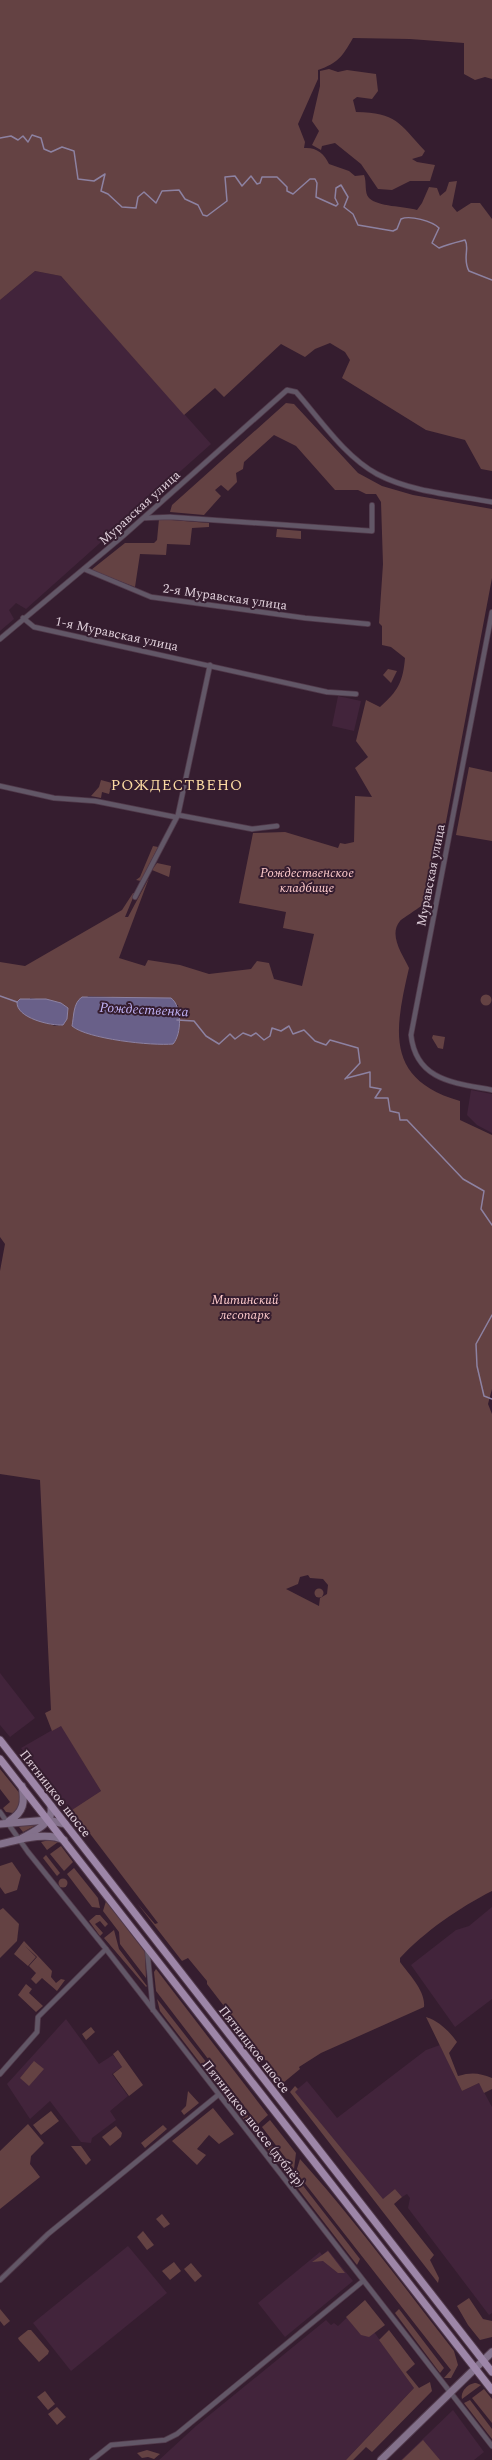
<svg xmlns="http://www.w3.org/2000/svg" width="492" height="2460" font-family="Spectral,serif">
<rect width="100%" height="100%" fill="#351d2f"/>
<g fill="#42243b">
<polygon points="35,271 61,276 211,444 26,609 16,603 9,610 14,619 0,631 0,300"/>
<polygon points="338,696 361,701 354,731 332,726"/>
<polygon points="471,1090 492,1094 492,1133 477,1125 467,1115"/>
<polygon points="0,1673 35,1718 10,1737 0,1725"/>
<polygon points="61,1725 101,1791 70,1812 21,1748"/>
<polygon points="492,1907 492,1999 455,2027 411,1965 456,1930 469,1926"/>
<polygon points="66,2019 99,2064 113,2055 122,2067 112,2074 128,2096 110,2111 116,2120 92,2138 91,2143 81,2142 50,2101 30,2119 7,2084"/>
<polygon points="440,2045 462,2091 479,2083 492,2107 492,2313 489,2315 408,2208 410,2198 407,2194 402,2197 395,2189 383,2200 294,2092 307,2081 337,2118 426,2050"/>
<polygon points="128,2246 167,2293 71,2371 33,2323"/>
<polygon points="328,2250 353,2281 285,2337 258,2303 320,2252 322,2255"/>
<polygon points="357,2308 414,2388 346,2460 159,2460 196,2426 326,2320 331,2325 334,2323 338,2326"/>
<polygon points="453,2410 484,2452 474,2460 401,2460"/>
</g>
<g fill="#644243" fill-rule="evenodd">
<path d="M0,0h492v79l-7,-2 -10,3 -11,-6v-31l-54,-4 -57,-1c-11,19 -15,25 -35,32v9l-20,45 7,18 -1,6c12,-1 20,5 25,16l20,7 6,5 9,-1c3,7 0,18 5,23 9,9 35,8 48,12l5,-7 7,-16 8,1 3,8 6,-5 3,-9 8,-1 -5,25 5,6 14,-9h9l12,16v252l-11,-2 -16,-29 -39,-10 -84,-52 8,-18 -5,-8 -15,-9 -15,6 -10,8 -24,-13 -57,53 -9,-9 -31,27 -123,-139 -26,-5 -35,29z"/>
<path d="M329,69l9,3 9,-2 29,4 2,17 -6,8 -15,-2 -4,3 3,12c41,1 42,10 69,39l-3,5 -10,3 5,3 18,3 -5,16h-20l-18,9 -14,-1 -17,-25 -26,-21 -13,3 -1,4 -9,-5 7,-14 -7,-10 8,-35v-15z"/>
<path d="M286,403l8,1 64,69 24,13 31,9 79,14v69l-47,249c-11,25 -16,48 -19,75 -5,5 -23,16 -26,19 -12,14 3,34 9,47 -14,61 -25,111 51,133v19l32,15v254l-4,15 4,10v477c-32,16 -68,41 -92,67v4c8,11 26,29 24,45l-103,46 -22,14 1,2 -17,14 -76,-99v-3l-19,-23 -6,3 -45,-58 18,21 3,-1 -86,-113 29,-19 -40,-65 -9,5 -7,-18 6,-3 -11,-230 -40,-6v-203l5,-27 -5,-7v-275l25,4 97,-56 11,-17h2l-10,24h3l21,-39 -30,80 26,8 3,-6 32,5 29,9 42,-5 6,-8 12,2 5,16 28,7 12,-52 -31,-6 3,-16 -47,-9 14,-70 32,-1 53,16 2,-5 5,1 9,-2 1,-46 17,1 -17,-29 13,-11 -12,-16 10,-41 14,7c18,-16 23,-25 25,-49l-14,-11 -9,-2v-19l-3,-3 4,-59 -2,-62 -5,-8h-10l-8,-4h-23l-39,-44 -22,-11 -30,27 -1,7 -7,4 1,9 -9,9 -7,-6 -6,5 6,6 -17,19 -34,-3 2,-7zM88,996l50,2 40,7c2,11 2,31 -6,39 -20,2 -85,-5 -100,-18l1,-5zM30,998l31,5 2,22 -8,1 -25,-9zM308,1575l2,3 13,1 5,6 -1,9 -7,4 -1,8 -33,-17 12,-5 2,-7z"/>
<polygon points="159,519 209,523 209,527 192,528 190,545 167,544 166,555 140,554 135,587 91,570 125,543 154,543 157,540"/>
<polygon points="277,529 301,531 301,539 276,537"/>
<polygon points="388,669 397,671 391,683 383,675"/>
<polygon points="469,767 492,772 492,841 456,835"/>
<polygon points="101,780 112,783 109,794 102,792 101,798 91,796 99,787"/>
<polygon points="153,846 158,847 141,881 136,880 140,877"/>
<polygon points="157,863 171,866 169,877 152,870"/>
<circle cx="486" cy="1000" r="5.5"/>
<polygon points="433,1035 445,1037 443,1049 438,1048 432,1038"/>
<circle cx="319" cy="1593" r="4.5"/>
<polygon points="0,1769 21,1795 21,1804 13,1813 6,1812 3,1808 10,1802 0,1789"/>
<polygon points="36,1825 23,1832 19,1827 21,1826"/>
<polygon points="49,1840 58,1842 47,1850 41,1842"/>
<polygon points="61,1846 73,1862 64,1871 50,1854"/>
<polygon points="46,1855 60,1873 57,1876 43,1858"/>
<polygon points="12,1862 21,1875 17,1890 5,1894 0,1887 0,1866"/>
<polygon points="74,1868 98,1898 100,1908 92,1907 67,1874"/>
<circle cx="63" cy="1883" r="4.5"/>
<polygon points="106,1901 145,1952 146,1978 120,1944 119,1932 103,1911"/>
<polygon points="3,1908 19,1924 17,1941 0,1958 0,1910"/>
<polygon points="96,1915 100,1915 108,1924 105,1927 100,1921 95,1924 103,1933 100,1936 89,1921"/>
<polygon points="114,1930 119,1949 147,1986 146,1987 104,1938"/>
<polygon points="24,1941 52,1971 51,1977 56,1983 61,1979 65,1980 57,1991 42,1978 36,1984 31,1979 36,1973 29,1966 37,1957 25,1946 36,1957 28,1966 14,1954"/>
<polygon points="156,1969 268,2115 258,2124 156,1991 154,1972"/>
<polygon points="26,1984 32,1989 29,1993 43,2006 36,2012 18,1995"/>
<polygon points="157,1999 253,2122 248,2125 160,2011"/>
<path d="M426,2017c13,4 24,15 31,25l-8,11 9,23c14,-4 21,-3 34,2v11l-8,4 -5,-10 -17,8z"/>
<polygon points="91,2027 95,2032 86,2040 82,2034"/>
<polygon points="118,2050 143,2085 129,2096 113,2074 122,2067 113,2054"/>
<polygon points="34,2061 44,2069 29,2086 20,2078"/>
<polygon points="295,2086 298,2089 295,2092 383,2199 395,2189 402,2197 394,2204 434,2255 430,2260 439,2278 438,2283 290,2092"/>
<polygon points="188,2091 199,2103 184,2115 181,2111 186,2106"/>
<polygon points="213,2108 234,2134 219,2144 209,2135 197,2149 206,2155 197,2165 172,2141"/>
<polygon points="51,2111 59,2121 41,2135 33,2125"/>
<polygon points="270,2120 296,2153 294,2169 262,2127"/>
<polygon points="28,2124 44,2143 31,2156 30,2164 40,2177 0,2209 0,2151"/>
<polygon points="163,2125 167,2129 145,2148 141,2143"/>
<polygon points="116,2126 122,2133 121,2137 110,2146 102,2137"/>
<polygon points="259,2129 360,2259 357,2265 255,2133"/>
<polygon points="71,2146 81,2146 91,2160 86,2165"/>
<path d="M300,2159c54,60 104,128 154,192l4,14 -7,13h-7l7,-8 -155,-198z"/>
<polygon points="162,2214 170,2224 164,2228 156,2219"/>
<polygon points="143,2231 154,2245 147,2250 137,2237"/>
<polygon points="328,2251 345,2273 338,2273 323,2261 312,2262"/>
<polygon points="174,2262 181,2271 170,2280 162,2271"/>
<polygon points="191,2263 202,2276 195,2282 184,2269"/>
<polygon points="469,2298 483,2319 492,2321 492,2337 480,2340 468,2325 457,2306"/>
<polygon points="365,2300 385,2325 369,2337 361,2335 346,2317"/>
<polygon points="0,2309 10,2321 4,2326 0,2321"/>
<polygon points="399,2309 444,2368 440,2373 395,2313"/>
<polygon points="28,2330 31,2330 49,2351 48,2354 39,2362 19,2340 18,2338"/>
<polygon points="389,2330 415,2364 406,2372 419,2388 430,2382 432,2391 372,2452 366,2447 353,2460 346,2460 414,2388 379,2340"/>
<path d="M476,2383l5,2 -19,14c-2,-7 6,-16 14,-16z"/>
<polygon points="484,2389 492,2399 492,2423 472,2398"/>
<polygon points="45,2391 55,2404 48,2410 37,2397"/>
<polygon points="470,2400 492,2429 492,2439 464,2403"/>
<polygon points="57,2407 66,2417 57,2425 48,2414"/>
<polygon points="423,2440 440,2460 402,2460"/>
<polygon points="147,2450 160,2454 154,2459 148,2457 142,2458 137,2453"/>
</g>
<g fill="#696089" stroke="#8d82a2">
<path d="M82,997l89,1c11,8 11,36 2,46 -21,2 -86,-5 -101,-18 2,-10 1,-23 10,-29z"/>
<path d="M20,999h26l15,4 7,5 -1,11 -4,6c-12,1 -47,-7 -46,-23z"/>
</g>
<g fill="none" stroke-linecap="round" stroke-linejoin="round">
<g stroke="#8d82a2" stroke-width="1.5">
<path d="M0,138l11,-2 7,4 5,-4 5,6 4,-7 9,3 3,11 7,3 11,-5 12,4 4,28 16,2 11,-7 -4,17 7,3 14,13 14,1 2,-11 6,-5 12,11 6,-12 17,-1 6,9 13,6 5,10 4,1 20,-15 -2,-24 10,-1 7,10 9,-10 6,8 3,-1 2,-6h15l10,10v4l6,3 17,-15h5l2,4 -1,14 20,9 2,-2 -3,-6 1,-10 5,-3 7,12 -4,10 9,7 5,11 35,6 4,-2 4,-10c9,-4 31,2 38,9l-7,15 7,5c9,-4 18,-6 26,-8 5,8 -3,19 4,31l23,9"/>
<polyline points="0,996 17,1002"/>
<polyline points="177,1020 194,1021 206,1036 219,1044 230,1034 235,1039 243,1033 251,1036 256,1033 264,1040 270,1036 272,1028 281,1031 289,1026 293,1034 304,1030 315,1041 326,1045 330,1040 358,1048 360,1063 345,1079"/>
<polyline points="347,1078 370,1072 370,1087 381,1089 375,1098 388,1098 390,1111 399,1113 400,1120 407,1120 463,1179 484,1191 481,1209 492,1225"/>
<polyline points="492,1315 476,1344 477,1366 484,1396 492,1399"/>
</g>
<g stroke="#513a4b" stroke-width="6">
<g id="minor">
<polyline points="144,518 170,517 372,531 372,505"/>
<polyline points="84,569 151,597 305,618 368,624"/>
<path d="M492,612l-81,423c5,46 44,48 81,55"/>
<polyline points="23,618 34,627 327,692 356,694"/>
<path d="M0,639l123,-103 164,-146 9,2c24,27 48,64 81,82 34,18 77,21 115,28"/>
<polyline points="0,786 54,798 95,801 175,817"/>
<polyline points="178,815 252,829 277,826"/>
<polyline points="135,897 178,815 210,665"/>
<polyline points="0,1812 28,1852 106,1949 492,2446"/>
<polyline points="147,1948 153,2010"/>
<polyline points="0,2074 37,2032 38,2017 106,1949"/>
<polyline points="0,2280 48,2234 218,2095"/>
<polyline points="92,2460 111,2445 165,2440 177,2434 363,2281"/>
</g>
</g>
<g stroke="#513a4b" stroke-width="9">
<g id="secondary">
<path d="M9,1821c15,-9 16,-19 13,-35"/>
<polyline points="0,1824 48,1820 65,1824"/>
<path d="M22,1838c13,-7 32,-15 29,-32"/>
<path d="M0,1844c18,-4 46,-13 64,-4"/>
<polyline points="381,2460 492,2352"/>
</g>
</g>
<g stroke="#513a4b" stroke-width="9">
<g id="primary">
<polyline points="0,1740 492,2372"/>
<polyline points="0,1759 492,2390"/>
</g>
</g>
<use href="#minor" stroke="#625767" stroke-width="4.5"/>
<use href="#secondary" stroke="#83718b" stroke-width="7"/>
<use href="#primary" stroke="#9d86a8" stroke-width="7"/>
</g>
<g text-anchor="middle" stroke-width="4" stroke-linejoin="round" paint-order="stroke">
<g font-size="13" fill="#e1d1dc" stroke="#351d2f">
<text transform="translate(139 507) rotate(-42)" y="5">Муравская улица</text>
<text transform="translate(225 596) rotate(8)" y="5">2-я Муравская улица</text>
<text transform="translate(117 633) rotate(12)" y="5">1-я Муравская улица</text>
<text transform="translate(430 875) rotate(-79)" y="5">Муравская улица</text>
<text transform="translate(56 1793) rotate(52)" y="5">Пятницкое шоссе</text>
<text transform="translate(255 2049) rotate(52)" y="5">Пятницкое шоссе</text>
<text transform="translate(254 2123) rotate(52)" y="5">Пятницкое шоссе (дублёр)</text>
</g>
<g font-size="13" font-style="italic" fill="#fcc9ca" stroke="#351d2f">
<text x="307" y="877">Рождественское<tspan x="307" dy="15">кладбище</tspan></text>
<text x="245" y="1304">Митинский<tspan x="245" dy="15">лесопарк</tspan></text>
</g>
<g font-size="14" font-style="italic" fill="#c1b3f7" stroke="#351d2f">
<text transform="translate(144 1009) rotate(3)" y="5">Рождественка</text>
</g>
<g font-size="15" letter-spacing="1" fill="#fbdaa3" stroke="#351d2f">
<text x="177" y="790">РОЖДЕСТВЕНО</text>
</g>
</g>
</svg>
